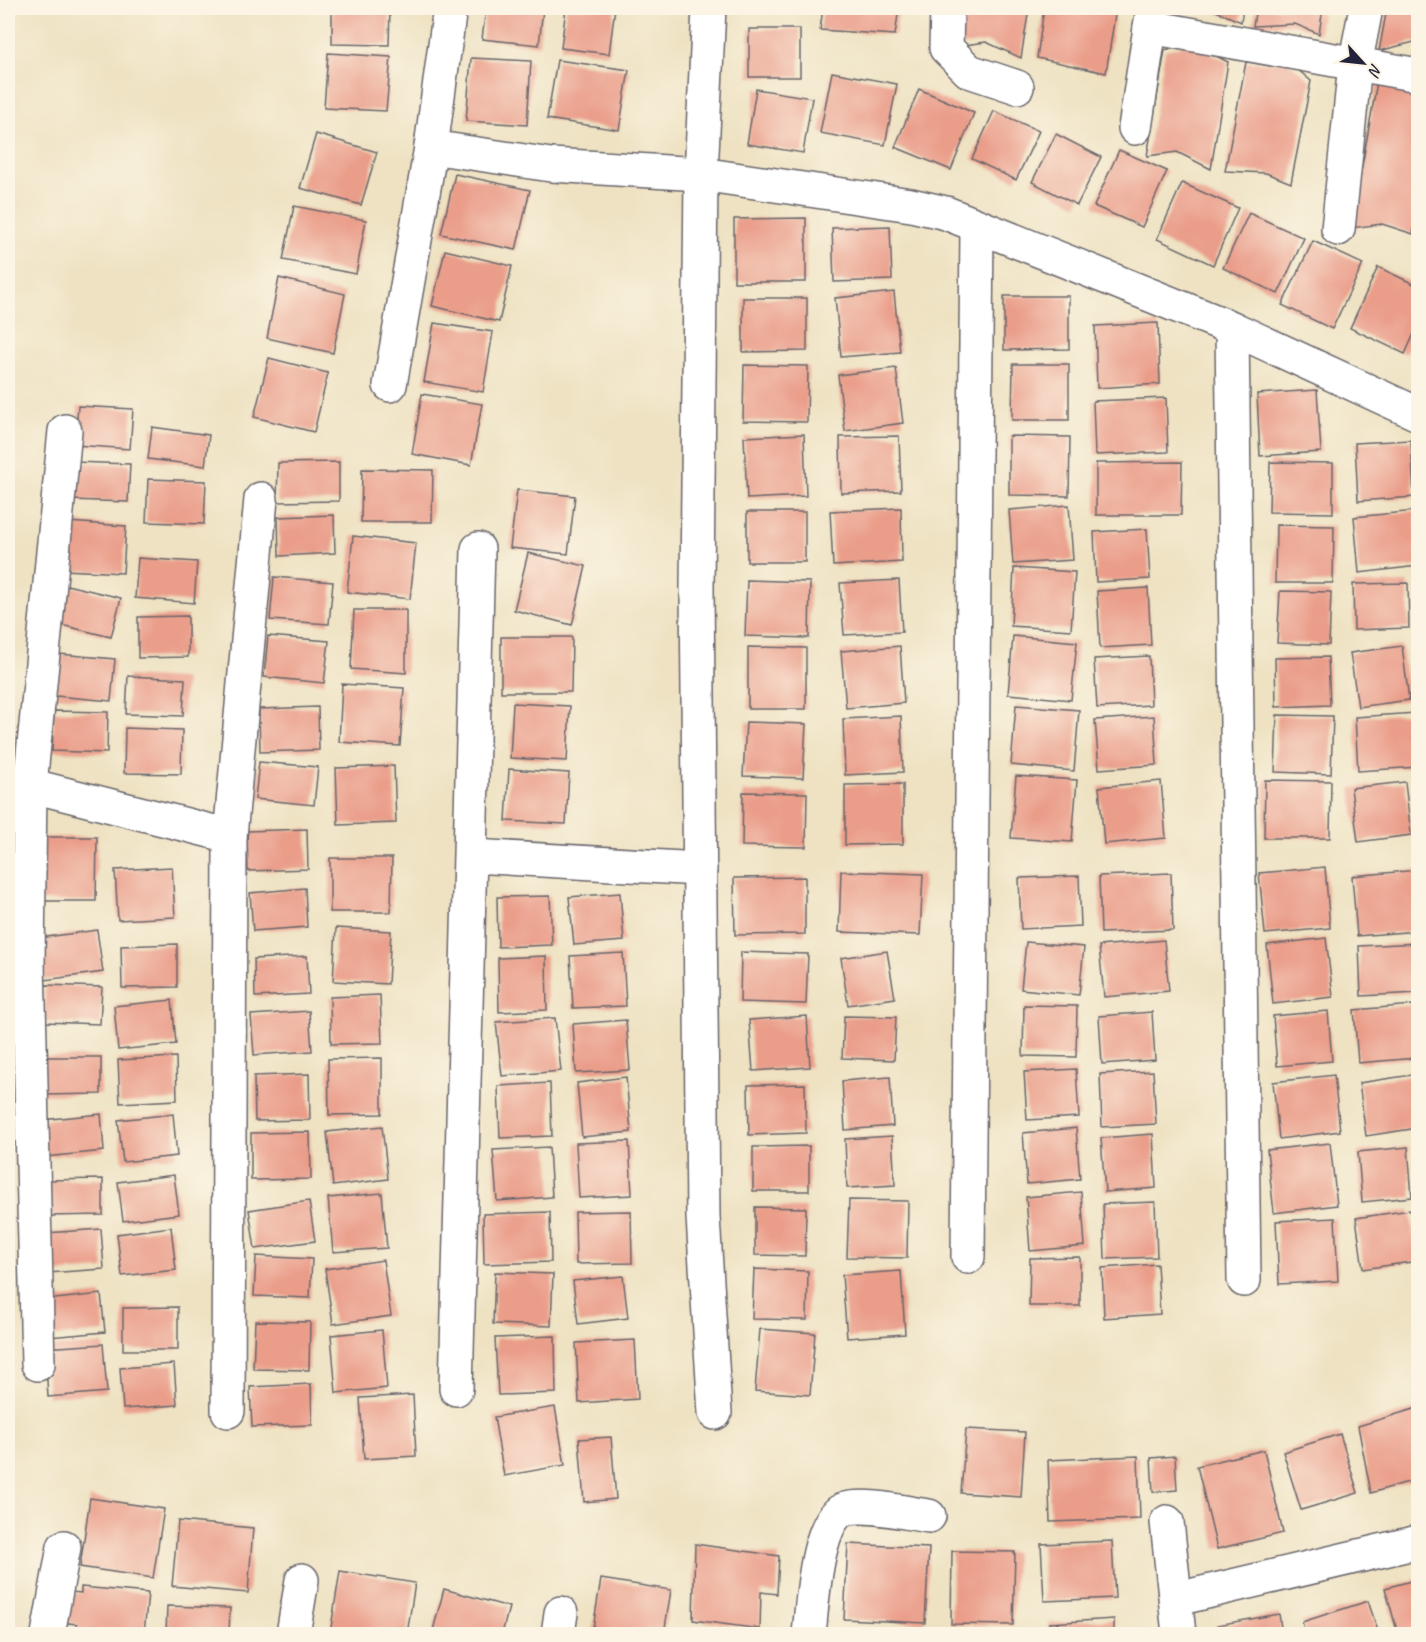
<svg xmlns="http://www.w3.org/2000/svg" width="1426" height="1642" font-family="Caveat,sans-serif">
<rect width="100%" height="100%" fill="#fcf5e5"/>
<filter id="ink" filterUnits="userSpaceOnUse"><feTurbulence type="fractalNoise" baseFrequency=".0167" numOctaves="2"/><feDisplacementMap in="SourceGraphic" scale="12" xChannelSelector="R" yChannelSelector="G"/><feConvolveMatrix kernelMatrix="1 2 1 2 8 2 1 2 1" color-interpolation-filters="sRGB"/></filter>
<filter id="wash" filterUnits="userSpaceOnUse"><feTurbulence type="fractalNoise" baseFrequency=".008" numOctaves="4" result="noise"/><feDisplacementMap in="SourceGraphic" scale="24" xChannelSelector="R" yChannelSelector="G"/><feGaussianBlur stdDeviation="1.35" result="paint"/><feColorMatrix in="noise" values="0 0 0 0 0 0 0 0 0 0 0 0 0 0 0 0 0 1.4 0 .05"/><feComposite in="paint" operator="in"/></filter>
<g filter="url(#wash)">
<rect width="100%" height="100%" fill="#eee2c2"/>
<g id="blocks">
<g fill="#ea9e8a">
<polygon points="332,8 390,8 389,45 332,44"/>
<polygon points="486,8 543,8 539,45 482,39"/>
<polygon points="566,8 615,8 609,54 561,48"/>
<polygon points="781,8 807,8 806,13"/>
<polygon points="823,8 899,8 895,35 820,30"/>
<polygon points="964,8 1029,8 1021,58 986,42 957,46"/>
<polygon points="1044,8 1116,8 1106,73 1037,58"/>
<polygon points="1209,8 1243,8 1241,22"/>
<polygon points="1256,8 1323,8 1319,34 1295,24 1253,26"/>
<polygon points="1387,8 1418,8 1418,44 1414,42 1379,51"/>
<rect x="749" y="29" width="51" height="48"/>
<polygon points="1191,43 1228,62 1211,169 1177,152 1147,156 1165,50"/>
<polygon points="328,53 391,57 386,111 324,108"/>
<polygon points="471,58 531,61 527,125 466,121"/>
<polygon points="557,60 629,70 619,130 547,119"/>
<polygon points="1246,62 1289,62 1311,81 1291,183 1266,173 1225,171"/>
<polygon points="832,72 897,84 885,145 820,133"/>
<polygon points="1377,82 1418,85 1418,205 1413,234 1382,224 1351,228"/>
<polygon points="756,89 812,98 803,153 747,144"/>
<polygon points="919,89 974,113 951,170 895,147"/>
<polygon points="994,111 1039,131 1016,180 972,159"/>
<polygon points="316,134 377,152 361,205 300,188"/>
<polygon points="1056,134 1101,157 1077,205 1032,182"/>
<polygon points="1119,150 1167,171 1142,227 1094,206"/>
<polygon points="455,174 530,190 516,250 441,234"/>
<polygon points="1182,183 1238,208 1213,265 1157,239"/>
<polygon points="294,206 366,220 356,274 283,260"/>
<polygon points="1249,213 1304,238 1278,294 1223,268"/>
<polygon points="806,218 806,282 734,282 734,219"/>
<polygon points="890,226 892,280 834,282 832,228"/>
<polygon points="1313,241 1363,264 1332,329 1282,305"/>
<polygon points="445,250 512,266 499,322 432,306"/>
<polygon points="1378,267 1418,286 1418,325 1405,354 1350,328"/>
<polygon points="279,278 345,294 333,353 267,338"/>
<polygon points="894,292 900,352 841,357 835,298"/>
<polygon points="1004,296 1069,296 1069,349 1004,350"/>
<polygon points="743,298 807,298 807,351 743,352"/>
<polygon points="434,323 493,332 483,392 424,382"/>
<polygon points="1158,323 1160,384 1097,388 1095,326"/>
<polygon points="269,358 328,373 314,432 254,417"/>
<polygon points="1013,364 1069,364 1069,420 1012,420"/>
<polygon points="744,365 808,366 807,422 743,421"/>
<polygon points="896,368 903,423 845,431 838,375"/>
<polygon points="1317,390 1321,452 1260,456 1257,394"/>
<polygon points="422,394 482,404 471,465 412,454"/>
<polygon points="1166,398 1168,452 1095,455 1093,401"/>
<polygon points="78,406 133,409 130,449 75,445"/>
<polygon points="152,427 209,435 205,466 148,459"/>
<polygon points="804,434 806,496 747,499 744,437"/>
<polygon points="899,436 901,491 841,493 840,437"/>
<polygon points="1009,436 1070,437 1069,496 1009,495"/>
<polygon points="1411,440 1414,497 1358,501 1355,443"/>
<polygon points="73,462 130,464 128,502 72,500"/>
<polygon points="339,462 339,501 277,502 278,463"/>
<polygon points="1182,462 1181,515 1096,515 1096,463"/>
<polygon points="1270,462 1333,463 1333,513 1269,512"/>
<polygon points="362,469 433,470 432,522 361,522"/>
<polygon points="148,479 206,481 204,524 146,522"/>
<polygon points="517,490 575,496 568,554 510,548"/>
<polygon points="1069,505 1073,560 1013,564 1009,510"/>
<polygon points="901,508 902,562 833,566 830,511"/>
<polygon points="1416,511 1418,566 1359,573 1354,517"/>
<rect x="747" y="512" width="58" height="50"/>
<polygon points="334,515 335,553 279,556 278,517"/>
<polygon points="67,522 126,526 123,573 64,570"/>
<polygon points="1276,525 1334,526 1333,583 1275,583"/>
<polygon points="1147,529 1150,579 1096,582 1094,532"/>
<polygon points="353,536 416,543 410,599 347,592"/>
<polygon points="528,553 586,566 572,625 514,610"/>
<polygon points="138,558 197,562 194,603 135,598"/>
<polygon points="1014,568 1075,572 1071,630 1011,626"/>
<polygon points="274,577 333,582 329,624 270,620"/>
<polygon points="747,580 810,582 809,638 745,636"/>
<polygon points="899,580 902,632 844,635 840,583"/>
<polygon points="1408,583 1409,628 1354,630 1353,584"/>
<polygon points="67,585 121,598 111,637 57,624"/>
<polygon points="1148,588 1151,645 1100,648 1097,591"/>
<polygon points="1280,591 1331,592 1329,645 1277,643"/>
<polygon points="354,610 406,610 406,673 351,669"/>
<polygon points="188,616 188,657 138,658 138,617"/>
<polygon points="268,636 329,641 324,683 264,677"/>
<polygon points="1013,636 1077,642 1071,700 1008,694"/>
<polygon points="501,637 572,637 571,692 501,692"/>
<polygon points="900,646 904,703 846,708 841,651"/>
<polygon points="1402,646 1409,700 1358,707 1350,653"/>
<polygon points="748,647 806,648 806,709 748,709"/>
<polygon points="59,654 115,659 111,701 56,696"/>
<polygon points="1149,656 1151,705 1097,708 1094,659"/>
<polygon points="1328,657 1330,705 1276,707 1275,658"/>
<polygon points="128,676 185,679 183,716 126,714"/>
<polygon points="342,684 404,688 400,746 339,742"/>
<polygon points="513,703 570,706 567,761 510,758"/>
<polygon points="1016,705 1079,710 1074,771 1011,765"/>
<polygon points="318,707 319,750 260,752 259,709"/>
<polygon points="54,711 108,712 107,753 52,751"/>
<polygon points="1416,713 1418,767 1358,771 1355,717"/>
<polygon points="1277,715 1333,716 1331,774 1275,772"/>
<polygon points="901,716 903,772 845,775 843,719"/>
<polygon points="1154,716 1157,765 1099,769 1095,720"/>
<polygon points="746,722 806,724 803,778 743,776"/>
<polygon points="125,728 182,730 181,774 124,773"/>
<polygon points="259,762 318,767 314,805 255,799"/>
<polygon points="394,766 396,823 338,825 336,768"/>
<polygon points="509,769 569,773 566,824 506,821"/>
<polygon points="1016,776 1077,780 1072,842 1011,838"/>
<polygon points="1265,780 1331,781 1330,838 1264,838"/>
<polygon points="1161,781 1166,838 1104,844 1099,787"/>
<polygon points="1405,782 1411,835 1358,842 1351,788"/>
<polygon points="903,784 903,844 845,845 845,785"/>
<polygon points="743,792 807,793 806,847 742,846"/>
<polygon points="307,829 308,869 248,871 247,831"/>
<polygon points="39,837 97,837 96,901 38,901"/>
<polygon points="330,858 392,858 391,912 330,912"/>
<polygon points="172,867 175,917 118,920 115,870"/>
<polygon points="1325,867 1330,928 1265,934 1259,873"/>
<polygon points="1418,870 1418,931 1357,936 1352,876"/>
<polygon points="841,871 923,874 920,935 839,932"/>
<polygon points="1171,873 1173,930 1101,933 1099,876"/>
<polygon points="1079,876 1081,926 1021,929 1019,878"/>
<polygon points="805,877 805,934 735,935 734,878"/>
<polygon points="305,888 307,927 253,931 250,893"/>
<polygon points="620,893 624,941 574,945 569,897"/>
<polygon points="550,896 552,945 498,947 497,897"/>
<polygon points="336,928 391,931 388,984 333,981"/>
<polygon points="97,930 103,972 45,980 40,938"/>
<polygon points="1326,938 1333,997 1273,1004 1267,945"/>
<polygon points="1164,940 1169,991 1104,997 1099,946"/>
<polygon points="1026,942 1084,947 1079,995 1021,989"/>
<polygon points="1418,943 1418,993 1361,996 1359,946"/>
<polygon points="177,944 177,987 122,988 121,946"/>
<polygon points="887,951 895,998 848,1005 841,958"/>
<polygon points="741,952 808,954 806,1004 740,1002"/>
<polygon points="623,953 626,1006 573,1008 570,956"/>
<polygon points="307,956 309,994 255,997 254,959"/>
<polygon points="546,956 547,1010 499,1012 498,958"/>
<polygon points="45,985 102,987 100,1024 44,1022"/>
<polygon points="380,995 382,1043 331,1044 330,997"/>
<polygon points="172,1000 176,1044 118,1050 114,1006"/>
<polygon points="1024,1005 1077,1006 1076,1057 1023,1056"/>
<polygon points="1413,1005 1416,1058 1358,1063 1354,1010"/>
<polygon points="309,1011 312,1051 254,1055 251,1015"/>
<polygon points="1328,1011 1332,1061 1277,1066 1273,1016"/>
<polygon points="1152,1012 1155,1060 1102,1064 1099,1016"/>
<polygon points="807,1016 810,1067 753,1071 749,1020"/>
<polygon points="844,1016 896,1017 894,1060 842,1058"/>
<polygon points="555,1018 561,1071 502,1076 496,1022"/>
<polygon points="626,1020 630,1070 576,1073 573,1024"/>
<polygon points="42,1057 101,1057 101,1094 41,1095"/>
<polygon points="176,1057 177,1100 120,1103 118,1060"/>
<polygon points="382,1058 382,1114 329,1115 328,1059"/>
<polygon points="1076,1069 1079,1117 1027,1120 1024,1072"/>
<polygon points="1153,1071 1156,1124 1102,1127 1100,1074"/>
<polygon points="309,1074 310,1120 255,1121 254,1076"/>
<polygon points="1418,1074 1418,1128 1366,1136 1359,1083"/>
<polygon points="1334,1075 1340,1131 1279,1139 1273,1082"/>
<polygon points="626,1077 631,1132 582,1137 577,1083"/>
<polygon points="890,1077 893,1126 845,1130 842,1081"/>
<polygon points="550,1083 552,1136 500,1138 498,1086"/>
<polygon points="805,1084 806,1133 749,1135 748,1085"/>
<polygon points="101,1114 104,1151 45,1157 41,1120"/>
<polygon points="173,1114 177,1156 123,1162 118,1120"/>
<polygon points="382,1126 388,1179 333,1186 327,1132"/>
<polygon points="1076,1128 1080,1179 1027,1184 1023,1133"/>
<polygon points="310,1132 311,1179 251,1180 251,1133"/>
<polygon points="1153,1134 1156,1188 1105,1192 1101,1138"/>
<polygon points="892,1136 895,1185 847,1188 845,1139"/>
<polygon points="629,1141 632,1195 579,1198 576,1143"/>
<polygon points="1330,1143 1337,1205 1274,1213 1267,1150"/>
<polygon points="809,1146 809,1191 753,1191 753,1147"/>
<polygon points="549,1147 552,1197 497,1201 493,1150"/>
<polygon points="1408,1147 1412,1197 1362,1202 1358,1152"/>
<polygon points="174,1175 179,1214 123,1221 118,1182"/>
<polygon points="103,1179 103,1215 47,1216 47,1180"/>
<polygon points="1081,1192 1085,1246 1030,1251 1026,1197"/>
<polygon points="382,1193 387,1248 333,1252 328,1198"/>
<polygon points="849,1200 908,1201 907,1258 847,1257"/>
<polygon points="309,1201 315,1241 255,1249 249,1210"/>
<polygon points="1155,1202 1157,1257 1105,1259 1103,1204"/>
<polygon points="755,1207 806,1208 805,1256 755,1255"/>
<polygon points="1410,1210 1418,1261 1363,1269 1356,1218"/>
<polygon points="631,1211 632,1263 576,1264 575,1212"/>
<polygon points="550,1212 551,1262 484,1264 483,1214"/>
<polygon points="1335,1218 1338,1281 1279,1284 1276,1221"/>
<polygon points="171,1227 176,1270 122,1276 117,1234"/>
<polygon points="101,1229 104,1269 48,1273 46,1233"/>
<polygon points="256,1256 312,1259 310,1298 254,1296"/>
<polygon points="1080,1257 1080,1306 1029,1306 1030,1258"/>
<polygon points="383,1260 391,1316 333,1324 325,1269"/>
<polygon points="1157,1264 1160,1314 1104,1318 1102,1268"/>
<polygon points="754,1269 808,1271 807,1320 752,1319"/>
<polygon points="901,1271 905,1334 847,1338 842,1275"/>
<polygon points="495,1272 553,1274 551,1326 493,1324"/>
<polygon points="623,1276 628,1318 578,1324 573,1281"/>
<polygon points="101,1294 105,1332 49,1337 46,1300"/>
<polygon points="178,1307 178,1350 123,1350 123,1308"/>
<polygon points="255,1321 310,1322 309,1370 253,1369"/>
<polygon points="760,1329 815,1333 810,1395 755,1391"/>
<polygon points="382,1330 387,1388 336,1393 331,1335"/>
<polygon points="555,1336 556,1393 498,1395 495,1338"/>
<polygon points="635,1340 638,1399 579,1403 576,1343"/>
<polygon points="103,1344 107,1392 48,1397 45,1348"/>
<polygon points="174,1364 177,1405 123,1409 120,1368"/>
<polygon points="311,1384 312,1425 252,1427 250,1387"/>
<polygon points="413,1395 416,1456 364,1459 360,1398"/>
<polygon points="555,1407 565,1465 504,1476 494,1417"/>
<polygon points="1417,1408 1418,1479 1371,1493 1358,1426"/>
<polygon points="966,1429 1025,1432 1021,1497 961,1493"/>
<polygon points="1340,1434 1358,1493 1301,1510 1283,1452"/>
<polygon points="611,1437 616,1499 584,1502 579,1439"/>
<polygon points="1264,1450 1283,1533 1217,1549 1197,1466"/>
<polygon points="1138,1456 1140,1519 1050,1522 1048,1460"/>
<polygon points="1175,1456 1177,1490 1153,1492 1151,1458"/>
<polygon points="90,1498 164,1509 153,1578 80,1567"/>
<polygon points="178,1521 253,1528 248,1593 172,1586"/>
<polygon points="1112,1541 1115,1598 1044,1601 1041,1544"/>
<polygon points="695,1544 779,1556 777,1594 761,1592 760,1629 693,1620"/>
<polygon points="848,1544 929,1548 925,1623 844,1619"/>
<polygon points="952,1551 1015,1552 1013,1625 951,1624"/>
<polygon points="340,1571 415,1583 407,1634 330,1634"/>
<polygon points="601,1579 671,1590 664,1634 592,1634"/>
<polygon points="1418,1579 1418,1634 1398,1634 1385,1588"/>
<polygon points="81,1587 148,1593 144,1634 76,1634 77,1624 58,1622 61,1591 81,1593"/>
<polygon points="444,1589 509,1607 502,1634 432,1634"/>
<polygon points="1368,1601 1379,1634 1306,1634 1302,1622"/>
<polygon points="167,1606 230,1608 229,1634 166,1634"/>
<polygon points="1279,1614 1282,1634 1218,1634 1217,1625"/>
<polygon points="1114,1619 1114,1634 1049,1634 1049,1623"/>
</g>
</g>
</g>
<g filter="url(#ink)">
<use href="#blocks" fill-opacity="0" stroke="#69656a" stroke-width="1.5"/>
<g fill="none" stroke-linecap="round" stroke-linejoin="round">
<g stroke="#69656a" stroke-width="36">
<g id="minor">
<polyline points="709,8 701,174 697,589 703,1217 715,1413"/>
<polyline points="947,8 946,48 969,71 1017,87"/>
<polyline points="1150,27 1418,75"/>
<polyline points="1135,128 1153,8"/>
<polyline points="431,147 551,165 701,174 911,205 946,213 1232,328 1418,414"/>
<polyline points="1338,229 1355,65 1366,8"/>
<polyline points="1232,328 1244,1280"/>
<polyline points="390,385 431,147 450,8"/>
<polyline points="9,780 230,836"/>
<polyline points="472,856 700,869"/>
<polyline points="968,1257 977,226"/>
<polyline points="38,1364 28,963 30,785 65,431"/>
<polyline points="456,1389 478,549"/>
<polyline points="228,1411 230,836 261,499"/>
<polyline points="1167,1522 1179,1634"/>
<polyline points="1177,1599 1418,1542"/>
<polyline points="48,1634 64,1547"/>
<polyline points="293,1634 302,1580"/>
<polyline points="558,1634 561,1613"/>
<path d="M809,1634c3,-25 7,-117 36,-125 21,-6 62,4 84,7"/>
</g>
</g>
<use href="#minor" stroke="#fff" stroke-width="33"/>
</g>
</g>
<rect width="1426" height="1642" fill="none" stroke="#fcf5e5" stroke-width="30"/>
<g transform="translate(1363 63) rotate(117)" stroke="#fcf5e5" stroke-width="4.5" paint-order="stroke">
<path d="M0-4.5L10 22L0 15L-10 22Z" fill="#22223b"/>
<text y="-9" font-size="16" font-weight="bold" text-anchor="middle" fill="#22223b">N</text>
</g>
</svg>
